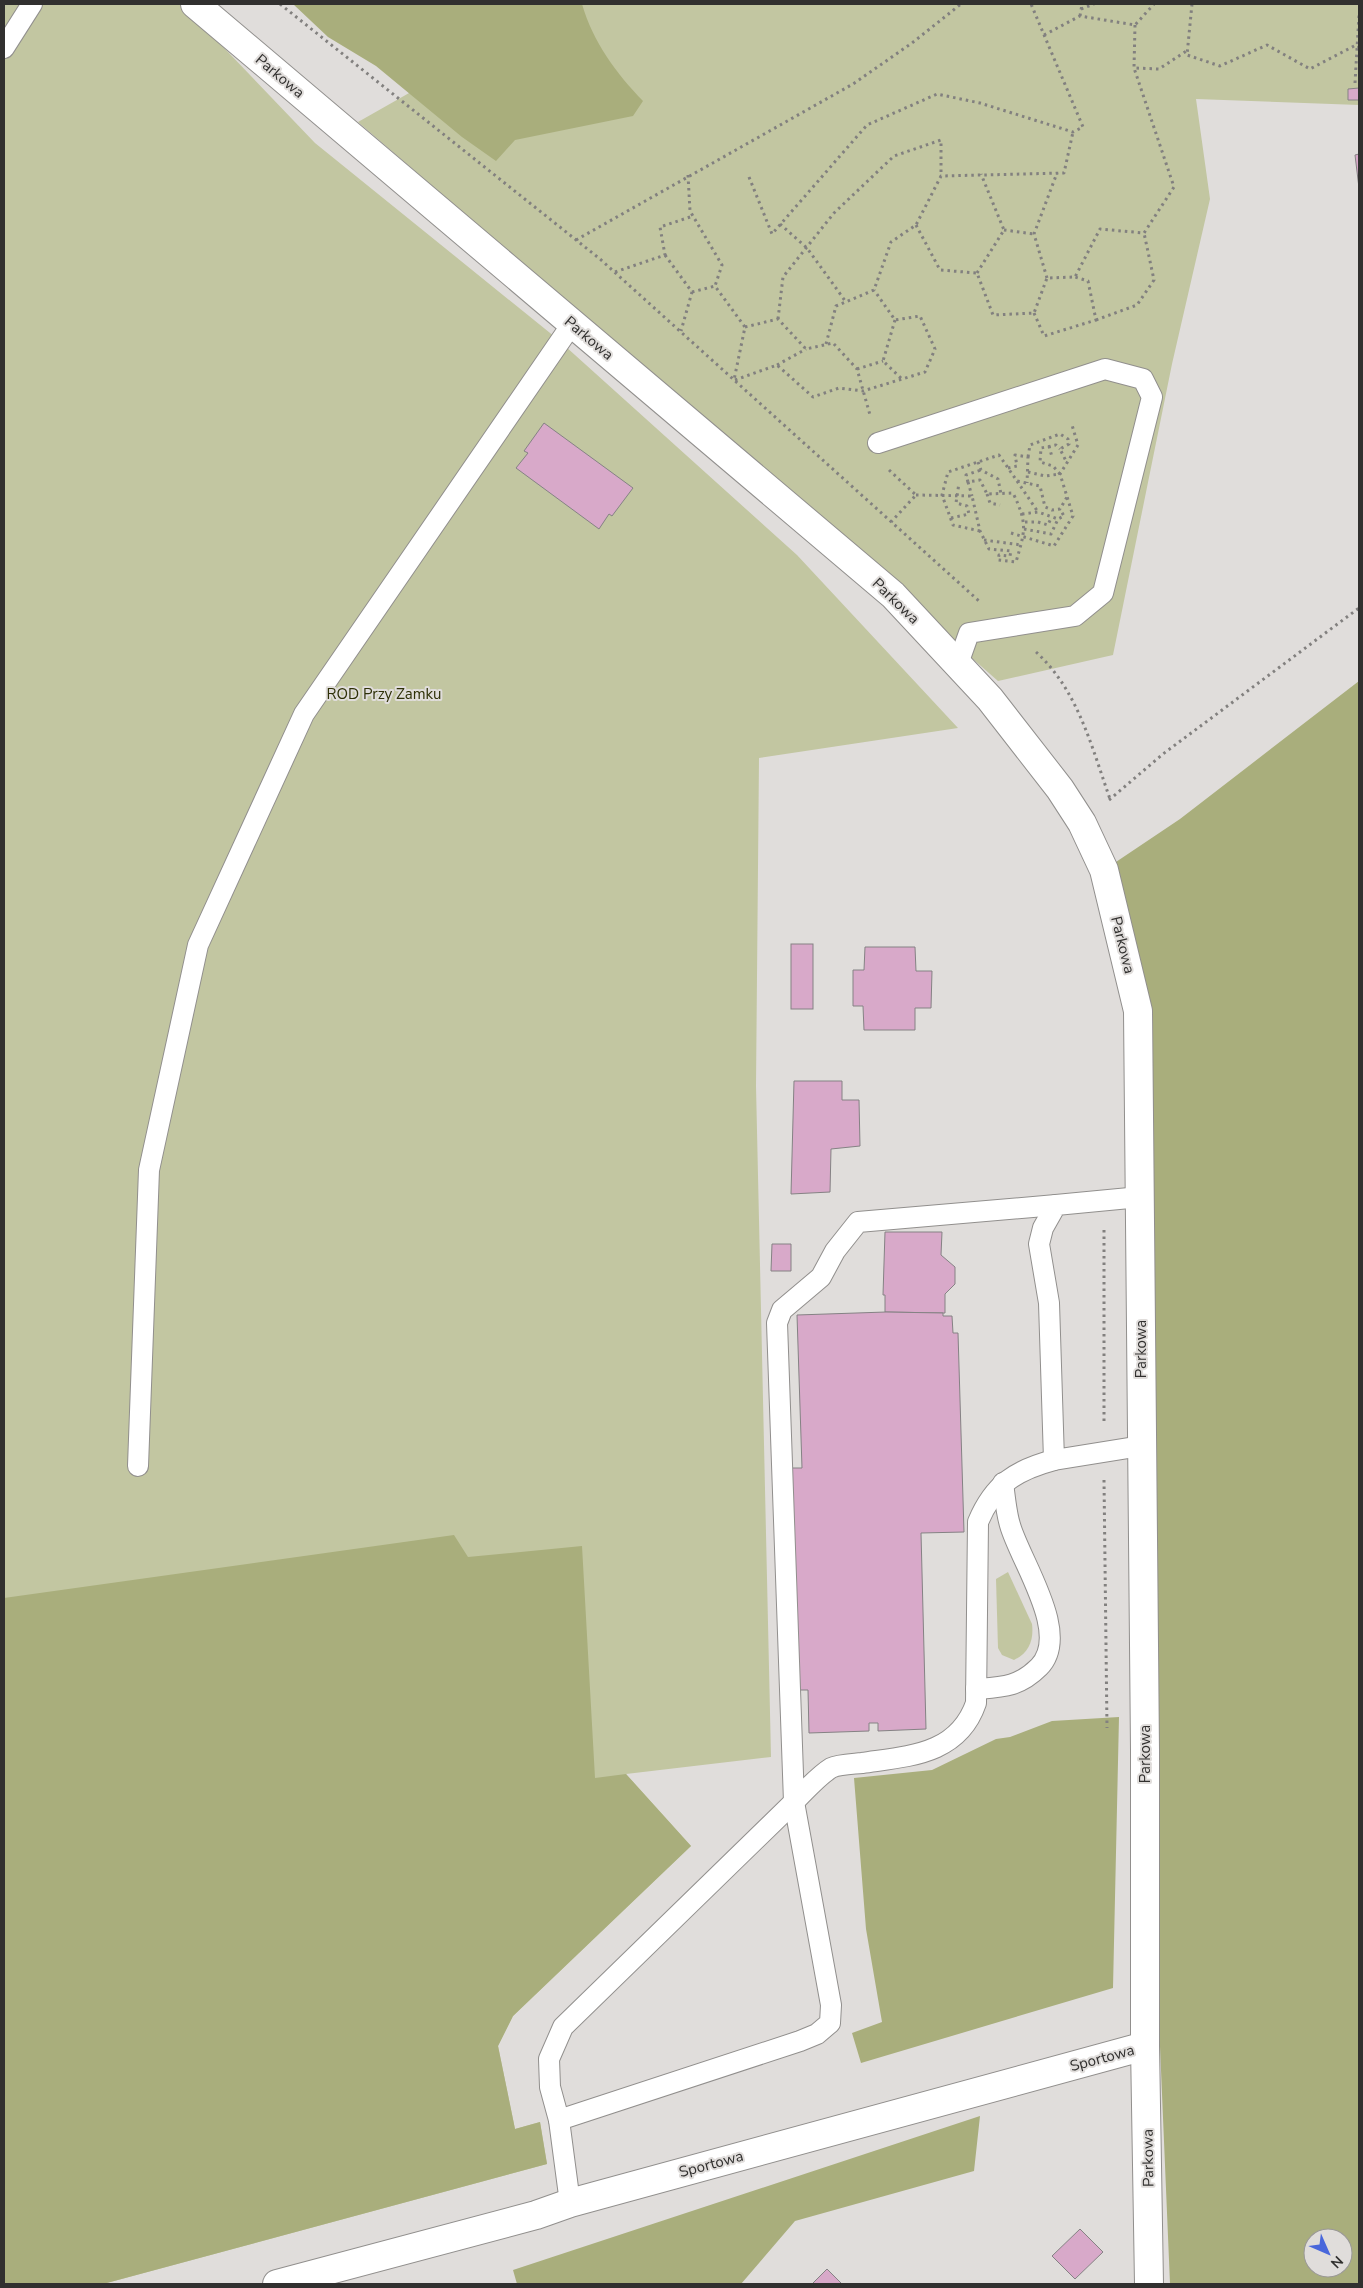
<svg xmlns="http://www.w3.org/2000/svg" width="1363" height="2288" font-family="'Nunito Sans',sans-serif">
<rect width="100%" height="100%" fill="#e0dddb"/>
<g fill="#c2c6a1">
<polygon points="4,4 182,4 315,143 555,337 797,555 958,728 759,758 756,1086 771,1757 626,1774 691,1846 513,2016 498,2046 515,2129 540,2122 547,2164 103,2284 4,2284"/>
<polygon points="566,4 1359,4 1359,99 1348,100 1359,100 1359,105 1196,99 1210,199 1172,364 1113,655 998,681 539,278 358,122"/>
<path d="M1008,1572l24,52c2,16 -3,29 -18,36l-12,-5 -4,-7 -2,-69z"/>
</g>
<g fill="#a9ae7c" fill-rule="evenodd">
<path d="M293,4h289c11,38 34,69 61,97l-10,15 -118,24 -19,21 -34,-24 -86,-71 -48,-29z"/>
<path d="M1359,681v1603h-189l-25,-594 -6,-603 -35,-217 76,-51zM1313,2238h30v30h-30z"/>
<polygon points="454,1535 468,1557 582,1546 595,1778 626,1774 691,1846 513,2016 498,2046 515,2129 540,2122 547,2164 103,2284 4,2284 4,1598"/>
<polygon points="1119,1717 1113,1988 861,2063 852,2033 882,2022 866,1929 854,1778 932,1770 996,1739 1010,1737 1052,1721"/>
<polygon points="980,2116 974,2171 795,2221 741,2284 517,2284 513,2270"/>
</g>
<g fill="#d8a9c9" stroke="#858284">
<polygon points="1359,88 1359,100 1348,100 1348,89"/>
<polygon points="1359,154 1359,188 1355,155"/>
<polygon points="544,423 633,488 612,516 609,514 599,529 516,468 528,453 524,451"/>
<rect x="791" y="944" width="22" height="65"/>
<polygon points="865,947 915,947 916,971 932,971 931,1008 915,1008 915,1030 864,1030 863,1006 853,1006 853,970 864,970"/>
<polygon points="794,1081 842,1081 842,1100 859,1100 860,1146 831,1149 830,1192 791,1194"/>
<polygon points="885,1232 942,1232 941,1255 955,1267 955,1284 945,1294 945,1313 885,1312 885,1295 883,1295"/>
<polygon points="772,1244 791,1244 791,1271 771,1271"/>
<polygon points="886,1312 943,1313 943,1316 952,1316 953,1333 958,1333 964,1532 921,1533 926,1729 878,1731 878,1723 869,1723 869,1731 809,1733 808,1690 798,1690 792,1468 802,1468 797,1315"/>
<polygon points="1080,2229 1103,2252 1075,2279 1052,2256"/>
<polygon points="827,2269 842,2284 812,2284"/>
</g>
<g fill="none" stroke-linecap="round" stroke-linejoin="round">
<g stroke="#918f8d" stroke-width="22">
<g id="service">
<polyline points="4,48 32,4"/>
<polyline points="878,443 1105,369 1143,379 1152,397 1103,593 1075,616 969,633 958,664"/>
<polyline points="1140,1197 1056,1205 1043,1228 1039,1244 1049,1303 1054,1460 1141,1446"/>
<polyline points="138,1466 149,1170 198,945 304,714 572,324"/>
<path d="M976,1689c27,-2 43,-2 63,-22 33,-33 -19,-106 -29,-142 -4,-13 -5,-28 -7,-42"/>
<polyline points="559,2120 800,2041 817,2034 830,2023 831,2005 794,1802 777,1323 782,1310 821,1277 835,1251 858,1222 1056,1205"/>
<path d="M570,2203l-11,-83 -9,-33 -1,-28 14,-32 231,-225c11,-11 24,-26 37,-34 8,-4 22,-4 31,-5 47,-7 96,-8 114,-60l2,-181c16,-38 38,-52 76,-62"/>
</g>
</g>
<g stroke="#918f8d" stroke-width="30">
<g id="minor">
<polyline points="195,4 893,595 990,699 1060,789 1082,823 1104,870 1138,1011 1145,1750 1145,2046 1149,2284"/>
<polyline points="277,2284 536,2215 570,2203 1145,2046"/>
</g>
</g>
<g stroke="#82807f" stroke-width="3" stroke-dasharray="2.5 4" stroke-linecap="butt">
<polyline points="280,4 600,259 979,601"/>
<polyline points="1192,4 1187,55 1220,66 1267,45 1310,69 1356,45 1359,47"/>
<polyline points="1081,9 1094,4"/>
<polyline points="1080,16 1082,4"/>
<polyline points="1135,25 1134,68 1159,69 1188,50"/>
<polyline points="1044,35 1080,16 1135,25 1154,4"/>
<polyline points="1355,83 1359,15"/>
<polyline points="688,175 690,211 722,265 715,286 745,327 734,380"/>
<polyline points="749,177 772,234 867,125 937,94 980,103 1073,132 1083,127 1031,4"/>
<polyline points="780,224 807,248 846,302"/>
<polyline points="916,225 940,270 977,273 993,315 1034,313 1047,278 1075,277 1100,229 1144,233 1174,187 1134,68"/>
<polyline points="1004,230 1034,234"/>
<polyline points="576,240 853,84 912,43 961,4"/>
<polyline points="665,255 692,292 681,331"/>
<polyline points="615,272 665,255 660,227 693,216"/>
<polyline points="977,273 1004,230 981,174"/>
<polyline points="1047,278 1034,234 1057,173"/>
<polyline points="692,292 715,286"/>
<polyline points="1034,313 1044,336 1096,320 1088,281 1075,277"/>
<polyline points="778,319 783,277 834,213 894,156 941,140 941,176"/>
<polyline points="895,320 883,361 902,379"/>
<polyline points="1096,320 1137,305 1154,280 1144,233"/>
<polyline points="745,327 778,319 806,349 833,343 857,369 870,415"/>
<polyline points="826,344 836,306 874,290 891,242 916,225 941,176 1064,173 1073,132"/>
<polyline points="777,365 806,349"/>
<polyline points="857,369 883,361"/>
<polyline points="735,380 777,365 813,397 839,388 863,391 925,372 935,349 920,316 895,320 874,290"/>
<polyline points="1049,446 1052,457"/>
<polyline points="1028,457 1030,445 1060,434 1068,439 1069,444 1060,449 1067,463"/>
<polyline points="978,462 981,470 998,479 1001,494"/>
<polyline points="1008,468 1017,466 1015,455 1028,457 1027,483"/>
<polyline points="889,470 916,495 891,522"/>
<polyline points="1028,472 1045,476 1060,474 1053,466 1040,462 1041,448 1056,445 1060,449"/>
<polyline points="1017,481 1038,512"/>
<polyline points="968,482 966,475 981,470"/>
<polyline points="987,494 990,503 1000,505"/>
<path d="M916,495l56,1 8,35 9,18 22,2 -1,5 -11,-1 -1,5 18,2c9,-31 12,-38 -3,-69l-26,1 -7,-14 -12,2 4,14"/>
<polyline points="1022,514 1038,512 1058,519"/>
<polyline points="951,518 969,514 967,506 956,503 959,483"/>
<polyline points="1025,522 1038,522 1048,525 1051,518"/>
<polyline points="1024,529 1051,534 1058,519 1064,516 1060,509"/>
<polyline points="980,531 953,525 942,495 948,472 999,455 1017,481 1040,486 1045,507 1052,510 1060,509 1067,497"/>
<polyline points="1011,533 1054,546 1073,516 1060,474 1078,445 1072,425"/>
<polyline points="984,540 1021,545"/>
<path d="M1036,652c42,38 56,96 74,147"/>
<polyline points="1109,800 1163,754 1359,608"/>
<polyline points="1104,1230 1104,1424"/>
<polyline points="1104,1480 1107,1728"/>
</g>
<use href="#service" stroke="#fff" stroke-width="20"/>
<use href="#minor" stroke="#fff" stroke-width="28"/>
</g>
<g text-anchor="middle" stroke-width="4" stroke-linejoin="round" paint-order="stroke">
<g font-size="15" fill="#31302f" stroke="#e0dddb">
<text transform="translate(280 76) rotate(40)" y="5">Parkowa</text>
<text transform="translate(589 338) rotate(40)" y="5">Parkowa</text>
<text transform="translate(896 601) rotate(44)" y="5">Parkowa</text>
<text transform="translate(1123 945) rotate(76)" y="5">Parkowa</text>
<text transform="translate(1141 1349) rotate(-90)" y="5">Parkowa</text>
<text transform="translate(1145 1754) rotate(-90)" y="5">Parkowa</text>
<text transform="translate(1102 2058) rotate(-15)" y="5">Sportowa</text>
<text transform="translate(1148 2158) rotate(-91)" y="5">Parkowa</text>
<text transform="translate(711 2164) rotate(-15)" y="5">Sportowa</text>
</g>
<g font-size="15" fill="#2e3007" stroke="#e0dddb">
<text x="384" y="699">ROD Przy Zamku</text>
</g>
</g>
<rect width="1363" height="2288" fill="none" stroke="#31302f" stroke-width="10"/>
<g transform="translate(1328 2253) rotate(135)"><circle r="24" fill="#e0dddb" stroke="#9a9896"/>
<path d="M0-4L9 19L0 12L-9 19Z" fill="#4967db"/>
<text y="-8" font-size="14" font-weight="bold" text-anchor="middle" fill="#31302f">N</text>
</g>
</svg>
